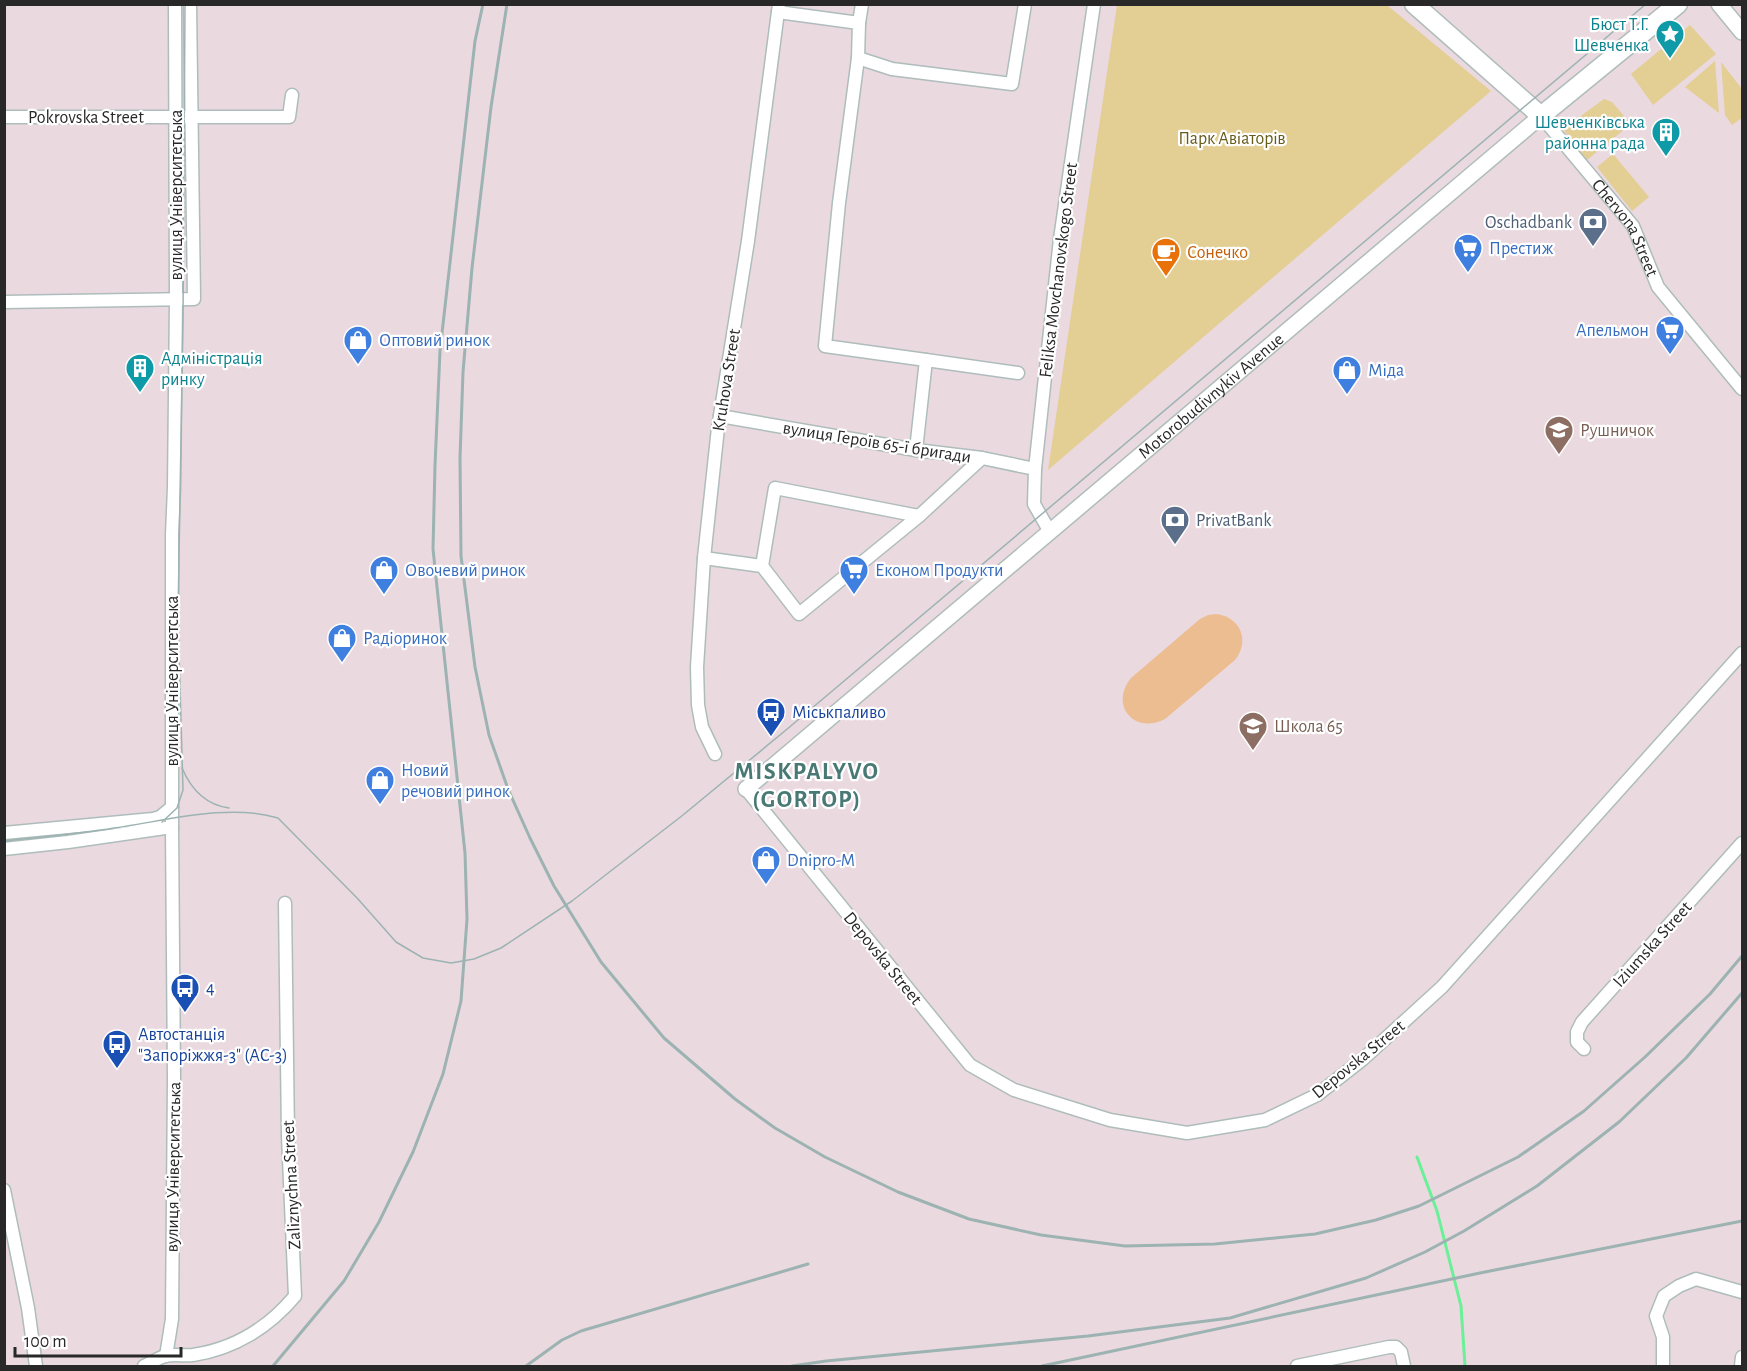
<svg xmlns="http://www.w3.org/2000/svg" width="1747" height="1371" font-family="'Alegreya Sans',sans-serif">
<rect width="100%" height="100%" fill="#ebd9e0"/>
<g fill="#e3ce94">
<polygon points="1117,5 1387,5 1491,91 1048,470"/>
<polygon points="1690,25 1716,54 1653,105 1631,74"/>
<polygon points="1715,61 1719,113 1685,87"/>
<polygon points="1721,62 1742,89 1742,118 1732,125 1725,115"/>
<polygon points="1604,99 1612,102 1631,124 1587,160 1563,129"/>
<polygon points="1613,154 1649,197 1632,211 1597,167"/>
</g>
<path fill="#ebbd90" d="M1217,614c24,4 33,27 18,46l-70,59c-31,16 -56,-14 -34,-41l69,-59 8,-4z"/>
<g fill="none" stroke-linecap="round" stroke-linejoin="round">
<polyline stroke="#6af097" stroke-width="3" points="1417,1157 1437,1211 1461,1306 1465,1366"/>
<g stroke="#aebdbb" stroke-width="15">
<g id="minor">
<polyline points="778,12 859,23 858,58 892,69 1012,84 1025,4"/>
<polyline points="859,23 862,4"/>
<polyline points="858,58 839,203 825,346 926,360 916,450"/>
<path id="s1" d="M1541,116l92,110 25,61 84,102"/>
<polyline points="4,117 289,117 292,95"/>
<polyline points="4,302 194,299 190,4"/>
<polyline points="926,360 1018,373"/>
<polyline points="720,416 916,450 982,458 1035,469"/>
<polyline points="1050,532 1034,504 1035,469 1060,239 1094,4"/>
<polyline points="704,558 762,566 799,614 919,516 982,458"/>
<polyline points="762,566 775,488 919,516"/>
<polyline points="715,754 702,727 698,705 697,667 704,558 718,428 748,241 779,4"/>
<polyline points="746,789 970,1065 1014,1090 1110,1120 1187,1133 1265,1120 1317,1095 1363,1059 1442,987 1742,653"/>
<polyline points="4,833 153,819 160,817 172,807"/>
<polyline points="4,849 68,842 172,827"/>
<polyline points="1584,1049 1577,1042 1577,1032 1582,1022 1742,843"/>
<polyline points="4,1190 28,1308 36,1366"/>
<polyline points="166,1356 172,1319 174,1079 172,827 172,535 174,487 176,299 175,4"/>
<path d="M144,1366c7,-3 14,-8 21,-10 9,-2 19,0 28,-1 41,-6 76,-28 102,-59l-7,-160 -3,-233"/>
<polyline points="1297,1366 1389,1347 1396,1347 1401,1352 1404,1366"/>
<polyline points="1663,1366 1663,1337 1656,1316 1664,1296 1679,1286 1696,1279 1742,1292"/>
<polyline points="1741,1366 1742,1357"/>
</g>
</g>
<g stroke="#aebdbb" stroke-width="18">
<g id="tertiary">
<polyline points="1719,4 1742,32"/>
<path id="s2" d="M746,789l795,-673"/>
</g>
</g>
<g stroke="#aebdbb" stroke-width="21">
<polyline id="secondary" points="1414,4 1541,116 1678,4"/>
</g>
<use href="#minor" stroke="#fff" stroke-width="12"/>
<use href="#tertiary" stroke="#fff" stroke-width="15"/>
<use href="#secondary" stroke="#fff" stroke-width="18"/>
<g stroke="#9cb3b2" stroke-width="1.5">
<path d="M182,768c9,21 24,37 47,40"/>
<polyline points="162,822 177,808 183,790 178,616 183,321 185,4"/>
<path d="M4,841c37,-4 74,-7 110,-13 51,-7 114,-25 164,-10l80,81 38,43 27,16 28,5 23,-4 27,-11 71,-47 111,-86 103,-85 860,-726"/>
</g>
<g stroke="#9cb3b2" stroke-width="3">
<polyline points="507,4 491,107 472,268 463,372 460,458 461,556 475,667 489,735 508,789 530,838 554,886 601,962 664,1038 735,1099 775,1128 825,1157 898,1192 969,1219 1041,1235 1125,1246 1215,1244 1315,1234 1376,1220 1419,1206 1518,1157 1584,1111 1645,1057 1710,994 1742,956"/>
<polyline points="273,1366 344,1281 379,1222 413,1152 443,1074 461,1001 467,919 465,853 433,549 435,465 440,351 475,41 483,4"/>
<polyline points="526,1366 562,1340 581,1331 808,1264"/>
<polyline points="792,1366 826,1361 1088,1336 1230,1318 1366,1278 1425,1252 1464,1231 1537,1186 1619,1122 1686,1058 1742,993"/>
<polyline points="1042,1366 1480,1273 1742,1221"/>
</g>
</g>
<defs>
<g id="sight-pin" transform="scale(1.5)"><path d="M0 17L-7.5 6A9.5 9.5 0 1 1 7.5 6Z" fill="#0f9aa8" stroke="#fff"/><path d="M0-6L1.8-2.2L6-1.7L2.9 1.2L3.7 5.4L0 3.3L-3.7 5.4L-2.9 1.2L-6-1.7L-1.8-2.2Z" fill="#fff"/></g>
<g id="building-pin" transform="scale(1.5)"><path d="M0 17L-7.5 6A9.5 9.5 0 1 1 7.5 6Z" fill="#0f9aa8" stroke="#fff"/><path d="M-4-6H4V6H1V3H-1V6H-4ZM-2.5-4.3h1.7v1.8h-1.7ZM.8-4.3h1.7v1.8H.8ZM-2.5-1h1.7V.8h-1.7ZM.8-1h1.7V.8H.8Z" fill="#fff"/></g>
<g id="bank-pin" transform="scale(1.5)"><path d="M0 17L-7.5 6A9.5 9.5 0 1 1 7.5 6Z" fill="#5c6f8a" stroke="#fff"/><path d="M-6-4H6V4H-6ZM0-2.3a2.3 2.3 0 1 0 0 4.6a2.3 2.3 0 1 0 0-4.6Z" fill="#fff"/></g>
<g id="supermarket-pin" transform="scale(1.5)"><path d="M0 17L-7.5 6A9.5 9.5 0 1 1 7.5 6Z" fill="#3f7fe0" stroke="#fff"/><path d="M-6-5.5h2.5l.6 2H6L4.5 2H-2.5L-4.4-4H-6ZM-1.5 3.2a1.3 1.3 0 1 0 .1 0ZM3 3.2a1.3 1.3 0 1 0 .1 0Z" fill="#fff"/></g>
<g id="cafe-pin" transform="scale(1.5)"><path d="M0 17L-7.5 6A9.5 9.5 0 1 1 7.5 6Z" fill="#e8710a" stroke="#fff"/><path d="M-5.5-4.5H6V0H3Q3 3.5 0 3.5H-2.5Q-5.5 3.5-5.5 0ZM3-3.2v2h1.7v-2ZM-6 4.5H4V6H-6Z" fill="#fff"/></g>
<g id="shop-pin" transform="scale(1.5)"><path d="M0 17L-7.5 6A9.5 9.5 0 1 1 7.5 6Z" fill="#3f7fe0" stroke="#fff"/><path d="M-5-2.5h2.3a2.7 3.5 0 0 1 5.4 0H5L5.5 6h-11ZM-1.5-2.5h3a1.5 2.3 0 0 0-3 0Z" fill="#fff"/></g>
<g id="school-pin" transform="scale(1.5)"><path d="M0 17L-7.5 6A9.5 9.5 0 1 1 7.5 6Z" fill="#8d6e63" stroke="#fff"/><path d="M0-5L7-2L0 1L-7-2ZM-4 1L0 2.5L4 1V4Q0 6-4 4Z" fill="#fff"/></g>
<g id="bus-pin" transform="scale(1.5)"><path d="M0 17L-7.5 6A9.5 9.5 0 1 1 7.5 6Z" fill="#1a4fb4" stroke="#fff"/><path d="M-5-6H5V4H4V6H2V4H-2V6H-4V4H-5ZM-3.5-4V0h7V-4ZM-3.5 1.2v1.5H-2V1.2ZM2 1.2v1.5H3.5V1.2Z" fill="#fff"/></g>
</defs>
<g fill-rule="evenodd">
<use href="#sight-pin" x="1670" y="34"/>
<use href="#building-pin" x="1666" y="132"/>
<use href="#bank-pin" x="1593" y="222"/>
<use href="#supermarket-pin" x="1468" y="248"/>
<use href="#cafe-pin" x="1166" y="252"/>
<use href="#supermarket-pin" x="1670" y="330"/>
<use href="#shop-pin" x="358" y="340"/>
<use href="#building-pin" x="140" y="368"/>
<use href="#shop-pin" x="1347" y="370"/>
<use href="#school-pin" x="1559" y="430"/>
<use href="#bank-pin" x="1175" y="520"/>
<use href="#shop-pin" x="384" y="570"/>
<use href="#supermarket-pin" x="854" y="570"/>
<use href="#shop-pin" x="342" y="638"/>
<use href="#bus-pin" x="771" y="712"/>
<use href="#school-pin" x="1253" y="726"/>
<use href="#shop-pin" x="380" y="780"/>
<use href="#shop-pin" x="766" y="860"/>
<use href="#bus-pin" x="185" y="988"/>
<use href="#bus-pin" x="117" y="1044"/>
</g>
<g text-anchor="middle" stroke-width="4.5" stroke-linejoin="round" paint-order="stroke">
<g font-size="18" fill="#0d838f" stroke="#fff" text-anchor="end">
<text x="1649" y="30">Бюст Т.Г.<tspan x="1649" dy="21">Шевченка</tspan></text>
<text x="1645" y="128">Шевченківська<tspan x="1645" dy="21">районна рада</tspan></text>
<text x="161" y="364" text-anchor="start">Адміністрація<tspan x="161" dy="21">ринку</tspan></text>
</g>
<g font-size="18" fill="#282828" stroke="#fff">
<text x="86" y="123">Pokrovska Street</text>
<text transform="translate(176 195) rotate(-90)" y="6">вулиця Університетська</text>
<text dy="6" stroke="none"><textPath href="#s1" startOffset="141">Chervona Street</textPath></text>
<text transform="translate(1058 270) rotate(-83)" y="6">Feliksa Movchanovskogo Street</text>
<text transform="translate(726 380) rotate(-81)" y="6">Kruhova Street</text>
<text dy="6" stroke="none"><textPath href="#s2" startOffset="609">Motorobudivnykiv Avenue</textPath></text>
<text transform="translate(877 442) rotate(9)" y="6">вулиця Героїв 65-ї бригади</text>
<text transform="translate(172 681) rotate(-90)" y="6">вулиця Університетська</text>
<text transform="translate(1652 944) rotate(-48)" y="6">Iziumska Street</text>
<text transform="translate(883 958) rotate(51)" y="6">Depovska Street</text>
<text transform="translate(1358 1059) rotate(-39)" y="6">Depovska Street</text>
<text transform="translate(173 1167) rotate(-89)" y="6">вулиця Університетська</text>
<text transform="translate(291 1185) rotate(-93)" y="6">Zaliznychna Street</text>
</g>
<g font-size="18" fill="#665b18" stroke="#fff">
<text x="1232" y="144">Парк Авіаторів</text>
</g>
<g font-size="18" fill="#4e5e75" stroke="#fff" text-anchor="end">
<text x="1572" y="228">Oschadbank</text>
<text x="1196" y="526" text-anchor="start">PrivatBank</text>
</g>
<g font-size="18" fill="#366cbe" stroke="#fff" text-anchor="start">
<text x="1489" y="254">Престиж</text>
<text x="1649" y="336" text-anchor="end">Апельмон</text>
<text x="379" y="346">Оптовий ринок</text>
<text x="1368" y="376">Міда</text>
<text x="405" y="576">Овочевий ринок</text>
<text x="875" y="576">Економ Продукти</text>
<text x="363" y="644">Радіоринок</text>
<text x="401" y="776">Новий<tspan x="401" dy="21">речовий ринок</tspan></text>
<text x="787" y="866">Dnipro-M</text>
</g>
<g font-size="18" fill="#c56008" stroke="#fff" text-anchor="start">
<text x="1187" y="258">Сонечко</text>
</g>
<g font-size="18" fill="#785e54" stroke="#fff" text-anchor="start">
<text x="1580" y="436">Рушничок</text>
<text x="1274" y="732">Школа 65</text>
</g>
<g font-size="18" fill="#164399" stroke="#fff" text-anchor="start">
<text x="792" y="718">Міськпаливо</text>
<text x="206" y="994">4</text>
<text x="138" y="1040">Автостанція<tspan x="138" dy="21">"Запоріжжя-3" (АС-3)</tspan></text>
</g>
<g font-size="24" font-weight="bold" letter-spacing="1.5" fill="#487974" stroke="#fff">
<text x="807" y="779">MISKPALYVO<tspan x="807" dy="28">(GORTOP)</tspan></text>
</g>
</g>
<rect width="1747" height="1371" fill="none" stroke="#282828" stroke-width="12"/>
<path d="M15 1347v9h166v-9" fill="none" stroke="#282828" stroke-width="3"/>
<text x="24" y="1347" font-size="18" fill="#282828" stroke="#ffffff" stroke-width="4.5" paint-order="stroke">100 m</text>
</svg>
